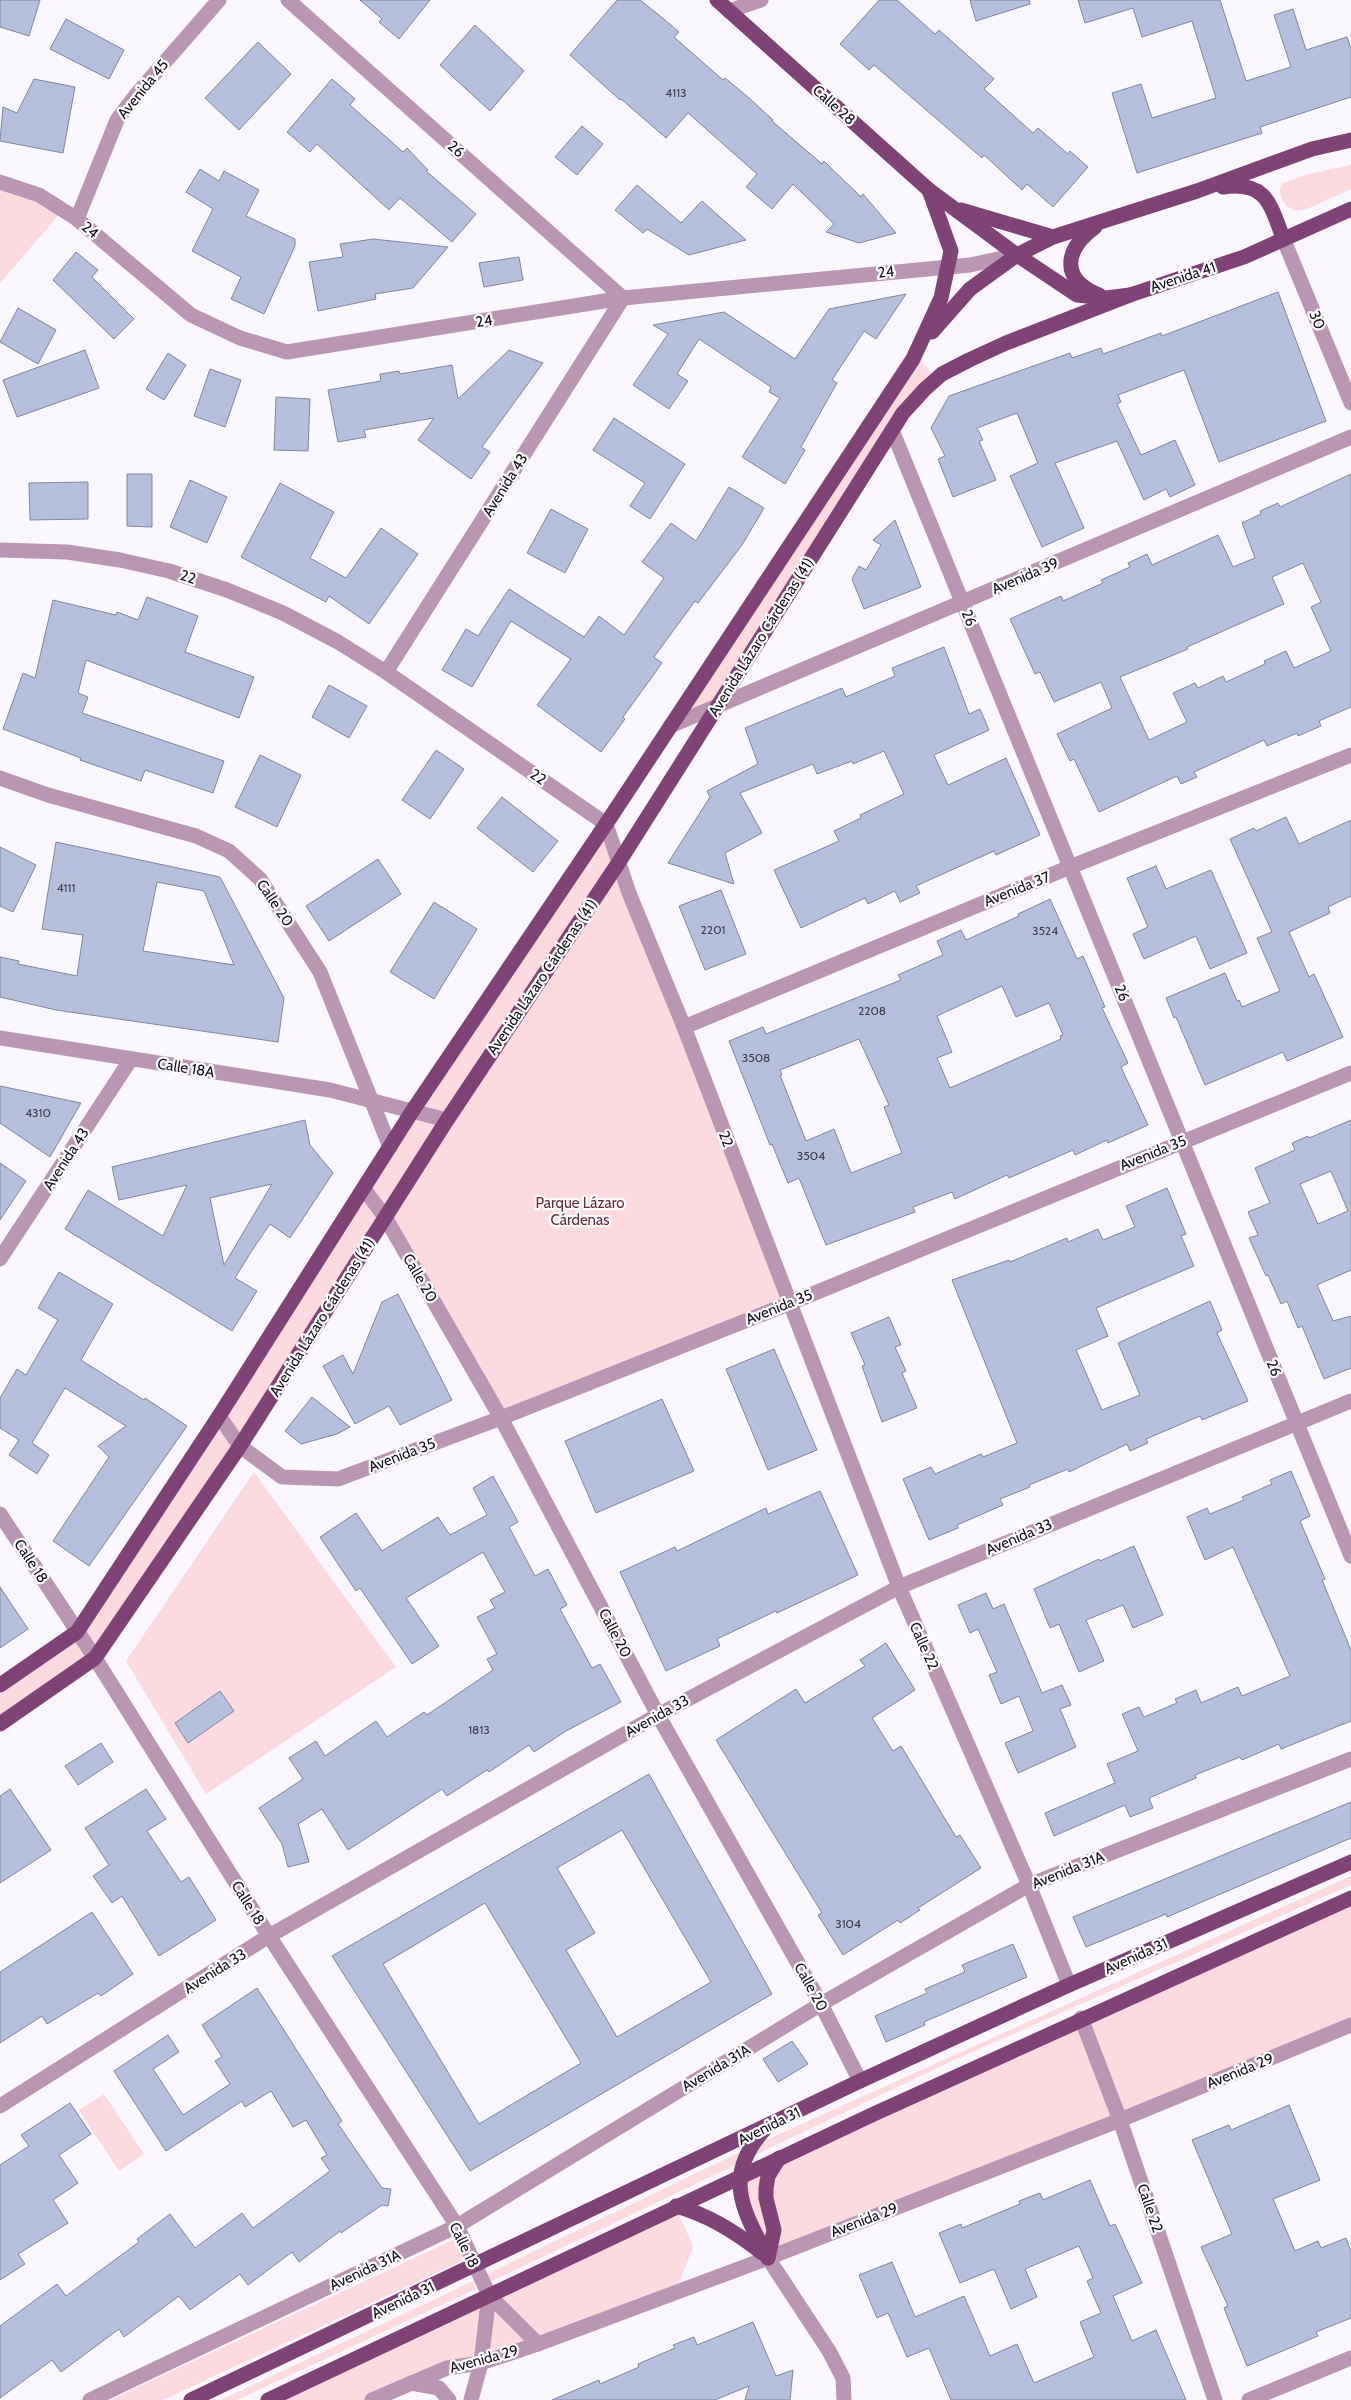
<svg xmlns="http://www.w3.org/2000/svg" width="1351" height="2400" font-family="Cabin,sans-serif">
<rect width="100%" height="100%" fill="#faf8fe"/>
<g fill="#fbdae0">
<polygon points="1351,165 1351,189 1307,209 1295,211 1285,205 1279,192 1282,183 1309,174"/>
<polygon points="0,182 63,210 0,283"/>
<polygon points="911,347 936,380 925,389 715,703 663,724"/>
<polygon points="600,819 788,1304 501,1418 386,1217 95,1658 0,1724 0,1685 77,1632"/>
<polygon points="254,1472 396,1667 206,1794 126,1661"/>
<polygon points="1351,1876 1351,1885 952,2061 755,2155 764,2141"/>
<polygon points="1351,1898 1351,2025 768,2258 738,2177"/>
<polygon points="104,2094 144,2154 119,2171 79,2110"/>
<polygon points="740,2152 737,2164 729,2168 490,2282 487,2274"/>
<polygon points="676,2206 693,2247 676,2291 372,2400 268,2400"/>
<polygon points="455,2239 464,2260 163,2400 110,2400"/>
<polygon points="473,2281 476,2289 237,2400 221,2400"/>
</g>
<g fill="#b6c0dc" stroke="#7e87a1" fill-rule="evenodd">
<polygon points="0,0 40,0 29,36 0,27"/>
<polygon points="360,0 430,0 399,39 379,22 382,19"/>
<polygon points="617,0 640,0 659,15 679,32 674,37 723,80 725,78 748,97 773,120 772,121 822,164 824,161 861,197 863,194 896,233 859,243 826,232 834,224 793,184 772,209 746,187 757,174 688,113 666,138 621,99 620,100 570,55"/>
<polygon points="879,0 897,0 935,34 939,30 994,79 984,89 1033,133 1038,128 1068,154 1070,151 1088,167 1053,207 1027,184 1022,190 984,155 982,158 874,65 869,70 840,44"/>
<polygon points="970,0 1029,0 1030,4 976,21"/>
<polygon points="1078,0 1220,0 1246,81 1291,67 1274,15 1293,9 1306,50 1347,37 1351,49 1351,97 1260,127 1262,133 1137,173 1112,93 1141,84 1152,118 1216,98 1192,21 1142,37 1133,8 1085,23"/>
<polygon points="66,19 124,50 109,79 50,49"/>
<polygon points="475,25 524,71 490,111 440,65"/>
<polygon points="258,42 291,74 239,130 205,98"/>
<polygon points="34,79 75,87 63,153 0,141 3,107 17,113"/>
<polygon points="332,79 355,99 350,105 403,152 407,148 428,170 426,171 476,214 452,242 400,198 389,210 317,144 310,152 287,132"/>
<polygon points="582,126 603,144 577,175 555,157"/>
<polygon points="200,169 219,181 224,171 259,190 246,216 295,239 295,246 264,314 231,299 241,277 192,251 213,209 186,192"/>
<polygon points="637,185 681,223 702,201 746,240 689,255 647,229 643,233 615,210"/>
<polygon points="373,239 448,247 413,288 375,294 376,299 318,311 309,262 343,257 340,244"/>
<polygon points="76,252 98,270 92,277 134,319 114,339 53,280"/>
<polygon points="519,257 523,280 484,287 479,263"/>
<polygon points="1278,292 1326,421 1219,462 1184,370 1118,395 1121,402 1117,404 1141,455 1175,440 1195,485 1170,497 1166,489 1144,500 1117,441 1055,463 1084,528 1042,547 1010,476 1038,463 1017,413 977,428 983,440 979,441 996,480 953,497 938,459 945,456 931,428 949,396 1070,353 1072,358 1101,348 1103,354 1161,333 1162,336"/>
<polygon points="906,294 876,339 864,331 832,380 837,383 801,447 805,450 785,484 742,457 780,398 769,392 771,387 699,339 677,374 688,381 669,409 633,385 668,334 653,325 724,312 795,359 829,309"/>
<polygon points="18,308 56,330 38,364 0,342"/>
<polygon points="85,350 99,388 17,417 3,380"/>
<polygon points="509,350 543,363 482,447 490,452 471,479 418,440 434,418 364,430 366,437 338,442 328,390 381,381 380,374 399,371 400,374 452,365 458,399"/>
<polygon points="168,353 186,365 164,400 146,389"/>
<polygon points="210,369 241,380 225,427 194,416"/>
<polygon points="276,397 310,399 308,451 274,450"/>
<polygon points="614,418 685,464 650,519 630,506 645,483 593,450"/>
<polygon points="127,474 152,474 152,527 127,526"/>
<path d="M1351,474v233l-32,14 2,5 -23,10 -1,-3 -30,13 -3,-6 -70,32 3,5 -16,7 -4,-8 -78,36 -25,-53 -4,2 -13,-27 55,-26 -11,-26 -47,20 -14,-30 -5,2 -25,-55 51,-23 2,5 40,-18 -2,-3 29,-13 -2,-4 19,-9 5,11 66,-30 15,32 22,-9 -13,-35 19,-9 -1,-3 18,-8 2,4zM1303,563l18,39 -10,5 20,44 -37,17 -8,-17 -22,10 1,3 -39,18 -3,-6 -25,12 -3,-5 -22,10 14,29 -38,18 -29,-63 68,-28 -1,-2 97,-43 -12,-27z"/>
<polygon points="190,480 227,497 207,543 170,527"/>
<polygon points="88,482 88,519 30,520 29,483"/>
<polygon points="280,483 334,512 310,558 346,578 381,528 418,554 369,624 329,596 326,602 241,557"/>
<polygon points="729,487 764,508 742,545 698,603 695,601 654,657 662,663 623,717 625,719 601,752 537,705 571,659 511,621 472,687 442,670 466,629 478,636 509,589 584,637 599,616 624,635 664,578 642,562 671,523 696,541"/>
<polygon points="551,509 588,529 565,573 527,553"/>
<polygon points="895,520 921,587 864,609 852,579 859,566 866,570 881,545 873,540"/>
<polygon points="147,597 198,616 185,652 254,677 239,718 86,660 78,693 88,697 82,713 224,761 213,793 145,770 141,781 80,760 81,758 3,729 23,673 35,678 53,600 116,615 117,612 138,620"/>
<polygon points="944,647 969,714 980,709 989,730 934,755 948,785 1006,758 1040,835 996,855 994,851 916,886 920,893 900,902 895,891 868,904 865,898 801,928 774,870 839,841 834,831 861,818 860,815 904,794 884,751 853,764 852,761 817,774 813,764 740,793 762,833 725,853 734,884 668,863 710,797 707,791 758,764 745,728 842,688 846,697 895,676 892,668"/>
<polygon points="329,685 367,706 349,738 312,717"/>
<polygon points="436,750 464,769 430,819 402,800"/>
<polygon points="260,755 301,775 277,827 235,807"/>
<polygon points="502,797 558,841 533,872 477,828"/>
<polygon points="1286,817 1299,844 1351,820 1351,896 1328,907 1330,913 1289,932 1309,977 1314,974 1343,1037 1287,1061 1283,1052 1205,1085 1176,1017 1174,1018 1166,998 1225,973 1237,1001 1239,1000 1242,1007 1280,991 1257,938 1272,932 1230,839 1254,828 1256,831"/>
<path d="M56,842l164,35 64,121 -6,44 -222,-32 -56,-13v-40l19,4 -1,3 59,12 6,-41 -41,-6zM157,882l47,9 30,74 -91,-14z"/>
<polygon points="0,847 36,865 13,912 0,906"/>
<polygon points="378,859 401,894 329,941 306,906"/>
<polygon points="1156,866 1166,889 1211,870 1247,953 1210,969 1196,936 1144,959 1133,934 1148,927 1127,878"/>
<polygon points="721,890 746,954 705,970 679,906"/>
<path d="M1050,899l27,60 6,-3 22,51 -3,1 26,55 -7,4 27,58 -40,18 -1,-3 -32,15 -2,-5 -64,28 -2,-3 -52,24 -3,-7 -39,15 2,5 -89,33 -27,-67 -11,5 -16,-39 -2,1 -41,-104 34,-14 3,7 135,-54 -3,-5 45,-20 -6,-14 24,-11 5,10 53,-24 -1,-2zM1002,986l14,31 33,-14 14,32 -3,1 1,3 -111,49 -13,-30 15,-6 -15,-36zM859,1039l30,66 -5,2 18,46 -51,20 -17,-44 -28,12 -26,-66h2l-2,-5z"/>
<polygon points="434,902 477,929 434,999 390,972"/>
<polygon points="0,1086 81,1103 50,1157 0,1123"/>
<path d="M305,1120l5,25 23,28 -43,65 -20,-14 -19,28 -16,26 22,13 -25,40 -167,-102 23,-39 75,46 24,-51 -68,15 -7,-33zM272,1184l-48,81 -14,-67z"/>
<path d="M1351,1120v150l-34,15 16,36 18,-5v52l-27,11 -22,-53 -4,2 -11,-27 -6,3 -13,-29 -2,1 -17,-38 9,-3 -10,-23 22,-9 -15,-35 40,-18 -3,-7 16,-7 1,2zM1331,1171l17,40 -30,13 -18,-40z"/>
<polygon points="0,1163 26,1181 0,1220"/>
<polygon points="1167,1188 1186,1234 1181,1236 1194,1266 1096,1308 1108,1336 1076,1350 1102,1410 1140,1395 1118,1343 1210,1301 1222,1330 1217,1333 1248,1401 1202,1420 1200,1416 1146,1439 1148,1443 1130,1451 1127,1444 1069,1472 1068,1469 1029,1485 1030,1487 1000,1499 1003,1505 957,1525 958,1528 929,1540 903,1479 931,1467 935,1474 981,1454 983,1457 1017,1443 952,1280 1009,1260 1010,1262 1067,1238 1068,1242 1098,1229 1103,1240 1135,1227 1126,1206"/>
<polygon points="59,1272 113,1304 81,1360 144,1400 145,1398 187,1426 89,1566 53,1541 109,1457 98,1446 126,1426 65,1388 32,1443 49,1455 37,1474 9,1455 19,1440 0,1428 0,1398 17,1369 26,1375 58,1320 38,1308"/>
<polygon points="398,1294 452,1400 400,1425 389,1406 355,1424 323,1366 343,1355 353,1374 382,1302"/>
<polygon points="889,1317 901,1345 895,1347 906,1371 902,1373 917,1408 882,1422 862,1366 865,1365 851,1333"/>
<polygon points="774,1349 817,1450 768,1470 726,1369"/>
<polygon points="312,1397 350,1427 337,1434 301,1444 285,1431"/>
<polygon points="662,1399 694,1471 596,1513 565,1441"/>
<polygon points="1291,1471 1310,1516 1300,1521 1325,1579 1322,1580 1351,1650 1351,1721 1281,1749 1279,1744 1242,1760 1240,1757 1195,1775 1196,1778 1149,1798 1153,1808 1130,1817 1125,1805 1054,1836 1045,1813 1115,1783 1107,1764 1138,1751 1122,1714 1139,1707 1144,1717 1177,1703 1175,1699 1196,1690 1201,1703 1238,1687 1242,1696 1290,1676 1233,1547 1205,1560 1187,1517 1207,1508 1210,1514 1244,1500 1242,1497 1272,1484 1270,1480"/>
<polygon points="493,1476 518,1522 509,1527 535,1576 548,1569 567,1605 560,1609 592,1668 600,1664 621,1702 566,1731 534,1752 529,1745 489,1772 487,1770 447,1796 442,1789 348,1850 322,1809 298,1824 309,1862 288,1867 282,1844 259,1808 303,1779 289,1758 316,1741 325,1756 376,1721 387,1737 424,1712 427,1715 493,1670 487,1659 497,1654 477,1617 495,1608 490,1600 505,1592 483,1552 406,1598 439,1646 412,1664 360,1588 356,1591 320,1537 356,1513 382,1551 438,1517 450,1535 487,1515 473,1488"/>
<polygon points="820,1491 858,1575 777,1613 776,1611 717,1639 720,1646 666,1671 620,1572 675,1547 677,1551 766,1508 768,1514"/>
<polygon points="1134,1546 1163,1615 1133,1628 1123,1605 1086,1620 1104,1661 1079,1672 1059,1624 1050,1628 1034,1589 1099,1559 1100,1561"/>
<polygon points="0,1587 28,1629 0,1648"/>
<polygon points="986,1593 993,1609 1004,1604 1042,1693 1062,1685 1071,1705 1060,1709 1076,1747 1018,1773 1005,1743 1033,1731 1019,1696 1001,1704 989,1675 997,1672 978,1629 970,1633 958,1605"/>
<polygon points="886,1643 915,1690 872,1718 893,1751 901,1746 956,1837 960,1835 981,1868 918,1908 920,1910 900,1923 898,1920 843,1955 818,1915 822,1913 716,1740 796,1689 805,1703 865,1666 860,1660"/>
<polygon points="220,1691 234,1711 188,1743 175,1723"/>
<polygon points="101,1743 113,1762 78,1785 65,1766"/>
<path d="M649,1774l123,220 -302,177 -138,-215zM622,1830l89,152 -94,55 -51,-87 29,-17 -38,-65zM485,1903l96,160 -102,61 -96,-160z"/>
<polygon points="10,1789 51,1850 0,1883 0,1796"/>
<polygon points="146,1789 166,1819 147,1831 181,1882 189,1877 216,1920 159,1956 122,1896 112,1903 93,1876 109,1865 85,1828"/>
<polygon points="1351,1802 1351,1838 1167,1917 1166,1914 1086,1947 1073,1917"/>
<polygon points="92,1912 133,1974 101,1996 98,1993 47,2024 42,2016 0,2043 0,1972"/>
<polygon points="1013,1944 1027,1977 924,2022 925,2025 886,2042 875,2016 927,1993 925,1989 965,1972 962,1965"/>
<polygon points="257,1988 342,2121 338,2124 382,2188 391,2189 388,2206 382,2205 341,2233 340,2231 299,2262 292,2252 248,2285 240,2274 190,2310 179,2296 124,2337 119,2329 61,2372 52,2360 0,2398 0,2326 57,2284 66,2296 139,2242 137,2239 170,2214 195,2248 242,2213 253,2228 330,2171 321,2158 327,2155 306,2120 293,2127 271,2091 245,2107 242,2101 166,2151 114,2071 168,2035 179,2052 153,2069 183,2115 230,2084 215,2061 222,2057 202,2025"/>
<polygon points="792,2041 808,2064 778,2082 763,2059"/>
<polygon points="70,2103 91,2134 59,2155 78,2183 53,2200 68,2223 18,2254 25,2264 0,2280 0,2165 29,2146 21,2135"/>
<polygon points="1289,2105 1320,2180 1273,2199 1295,2251 1318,2241 1321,2248 1346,2238 1351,2251 1351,2318 1316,2332 1318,2336 1247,2366 1224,2308 1228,2306 1201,2247 1232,2234 1192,2140 1229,2125 1231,2130"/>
<polygon points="1090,2180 1110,2226 1115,2224 1142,2283 1113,2296 1132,2341 1156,2330 1186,2400 951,2400 929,2348 907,2357 888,2313 877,2318 859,2275 892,2262 915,2317 964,2296 990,2356 1017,2344 1034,2383 1094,2357 1080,2322 1101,2313 1087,2281 1093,2278 1079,2246 1025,2269 1037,2297 1011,2309 994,2269 960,2283 939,2233 961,2224 962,2228 1020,2204 1019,2201 1040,2193 1043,2200"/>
<polygon points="753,2322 776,2376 793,2370 790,2400 745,2400 749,2386 715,2400 552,2400 599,2380 600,2384 639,2367 638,2364 675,2348 673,2345 694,2337 697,2345"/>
</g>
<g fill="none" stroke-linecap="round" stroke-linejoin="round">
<g stroke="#b996b2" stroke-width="15">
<polyline points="288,0 623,298 386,672"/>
<polyline points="729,11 761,0"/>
<polyline points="0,182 39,195 77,219 191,315 240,338 287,352 623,298 970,265 1017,255"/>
<polyline points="77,219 117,120 136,95 219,0"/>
<polyline points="1283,238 1351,403"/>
<polyline points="892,430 1351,1556"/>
<polyline points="0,550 67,552 120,560 169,571 227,590 283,613 338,642 386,672 606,824 629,893 684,1027 899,1587 1029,1885 1069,1985"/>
<polyline points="670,726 1351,437"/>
<polyline points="0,778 48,795 196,836 229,851 260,879 320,972 390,1147"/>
<polyline points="684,1027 1070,867 1351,755"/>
<polyline points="0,1038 330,1090 447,1120"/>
<polyline points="364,1189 385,1217 501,1418 658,1715 821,2004 860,2081"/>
<polyline points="0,1259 131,1059"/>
<polyline points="219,1416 240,1446 282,1477 338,1479 501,1418 788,1304 1351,1073"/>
<polyline points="0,1514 95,1658 269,1936 457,2226 489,2295 538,2344"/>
<polyline points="1081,2018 1120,2120 1215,2400"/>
<polyline points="0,2106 269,1936 658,1715 899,1587 1351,1401"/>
<polyline points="768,2258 829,2351 843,2378 844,2400"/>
<polyline points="411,2383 439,2388 449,2400"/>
<polyline points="90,2400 457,2226 821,2004 1029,1885 1351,1759"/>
<polyline points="372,2400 447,2368 481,2363 538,2344 768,2258 1120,2120 1351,2025"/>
<polyline points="471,2400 481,2363 489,2295"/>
<polyline points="1249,2400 1351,2358"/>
</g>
<g stroke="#7f4375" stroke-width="15">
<polyline points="717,0 929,190 1017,255 1077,295 1106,298 1130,295 1244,257 1351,209"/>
<path d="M1223,187c43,-6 47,16 60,51"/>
<polyline points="961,210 1053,237"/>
<path d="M1095,227c-31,23 -35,52 4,68"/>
<polyline points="932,332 970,289 1017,255 1053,237 1197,191 1312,149 1351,140"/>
<polyline points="0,1685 77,1632 219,1416 413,1110 606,824 913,359 941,298 951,251 929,190"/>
<polyline points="0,1724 95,1658 240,1446 447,1120 619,862 903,413 925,389 942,374 969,360 1006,343 1130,295"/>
<path d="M764,2130c-42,47 -21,80 4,128"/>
<path d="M676,2206c33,9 60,26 86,47"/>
<polyline points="768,2258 774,2230 766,2198 766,2188 768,2176 779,2158"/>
<polyline points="191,2400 860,2081 1069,1985 1351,1862"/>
<polyline points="268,2400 876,2113 1351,1898"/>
</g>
</g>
<g text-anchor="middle" stroke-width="4.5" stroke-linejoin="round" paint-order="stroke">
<g font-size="12" fill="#3e3e4c">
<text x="676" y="97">4113</text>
<text x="66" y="892">4111</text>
<text x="713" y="934">2201</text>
<text x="1045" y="935">3524</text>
<text x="872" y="1015">2208</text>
<text x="756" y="1062">3508</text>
<text x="38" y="1117">4310</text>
<text x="811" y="1160">3504</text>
<text x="479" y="1734">1813</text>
<text x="848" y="1928">3104</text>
</g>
<g font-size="15" fill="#16121c" stroke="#fff">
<text transform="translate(143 89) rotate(-51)" y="5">Avenida 45</text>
<text transform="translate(834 105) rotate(42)" y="5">Calle 28</text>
<text transform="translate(456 149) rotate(42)" y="5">26</text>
<text transform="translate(90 230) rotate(40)" y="5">24</text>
<text transform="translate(886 272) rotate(-6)" y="5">24</text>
<text transform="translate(1183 277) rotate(-18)" y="5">Avenida 41</text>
<text transform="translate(1317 320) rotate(68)" y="5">30</text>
<text transform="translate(484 321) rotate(-9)" y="5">24</text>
<text transform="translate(505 485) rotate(-58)" y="5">Avenida 43</text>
<text transform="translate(1025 576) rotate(-23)" y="5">Avenida 39</text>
<text transform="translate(188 577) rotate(18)" y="5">22</text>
<text transform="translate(969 618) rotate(68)" y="5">26</text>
<text transform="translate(761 637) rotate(-58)" y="5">Avenida Lázaro Cárdenas (41)</text>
<text transform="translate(538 777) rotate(35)" y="5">22</text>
<text transform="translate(1017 889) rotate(-22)" y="5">Avenida 37</text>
<text transform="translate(275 903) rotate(56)" y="5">Calle 20</text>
<text transform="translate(542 977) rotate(-56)" y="5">Avenida Lázaro Cárdenas (41)</text>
<text transform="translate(1122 993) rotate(68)" y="5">26</text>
<text transform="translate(186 1068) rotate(9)" y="5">Calle 18A</text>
<text transform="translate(726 1139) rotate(69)" y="5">22</text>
<text transform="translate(1153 1153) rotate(-22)" y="5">Avenida 35</text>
<text transform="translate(66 1159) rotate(-57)" y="5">Avenida 43</text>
<text transform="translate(420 1278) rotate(60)" y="5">Calle 20</text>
<text transform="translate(779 1307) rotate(-22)" y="5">Avenida 35</text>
<text transform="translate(322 1317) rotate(-58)" y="5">Avenida Lázaro Cárdenas (41)</text>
<text transform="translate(1274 1368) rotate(68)" y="5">26</text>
<text transform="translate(402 1455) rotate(-21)" y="5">Avenida 35</text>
<text transform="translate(1019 1537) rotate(-23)" y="5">Avenida 33</text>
<text transform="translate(31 1561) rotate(57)" y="5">Calle 18</text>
<text transform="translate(615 1633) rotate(62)" y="5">Calle 20</text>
<text transform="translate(924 1646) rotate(66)" y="5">Calle 22</text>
<text transform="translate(657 1716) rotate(-29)" y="5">Avenida 33</text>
<text transform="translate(1068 1870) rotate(-22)" y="5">Avenida 31A</text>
<text transform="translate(248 1903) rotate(58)" y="5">Calle 18</text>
<text transform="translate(1136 1956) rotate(-24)" y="5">Avenida 31</text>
<text transform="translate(215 1971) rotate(-32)" y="5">Avenida 33</text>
<text transform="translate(811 1987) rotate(61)" y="5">Calle 20</text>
<text transform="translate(716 2068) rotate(-31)" y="5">Avenida 31A</text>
<text transform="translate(1240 2071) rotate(-22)" y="5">Avenida 29</text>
<text transform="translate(769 2126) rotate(-26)" y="5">Avenida 31</text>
<text transform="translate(1150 2208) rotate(71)" y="5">Calle 22</text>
<text transform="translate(864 2220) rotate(-21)" y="5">Avenida 29</text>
<text transform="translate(464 2245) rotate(64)" y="5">Calle 18</text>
<text transform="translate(365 2270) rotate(-25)" y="5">Avenida 31A</text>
<text transform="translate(403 2300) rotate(-25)" y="5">Avenida 31</text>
<text transform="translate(484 2359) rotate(-15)" y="5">Avenida 29</text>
</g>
<g font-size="15" fill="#6a283b" stroke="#fff">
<text x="580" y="1208">Parque Lázaro<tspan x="580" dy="17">Cárdenas</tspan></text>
</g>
</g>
</svg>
